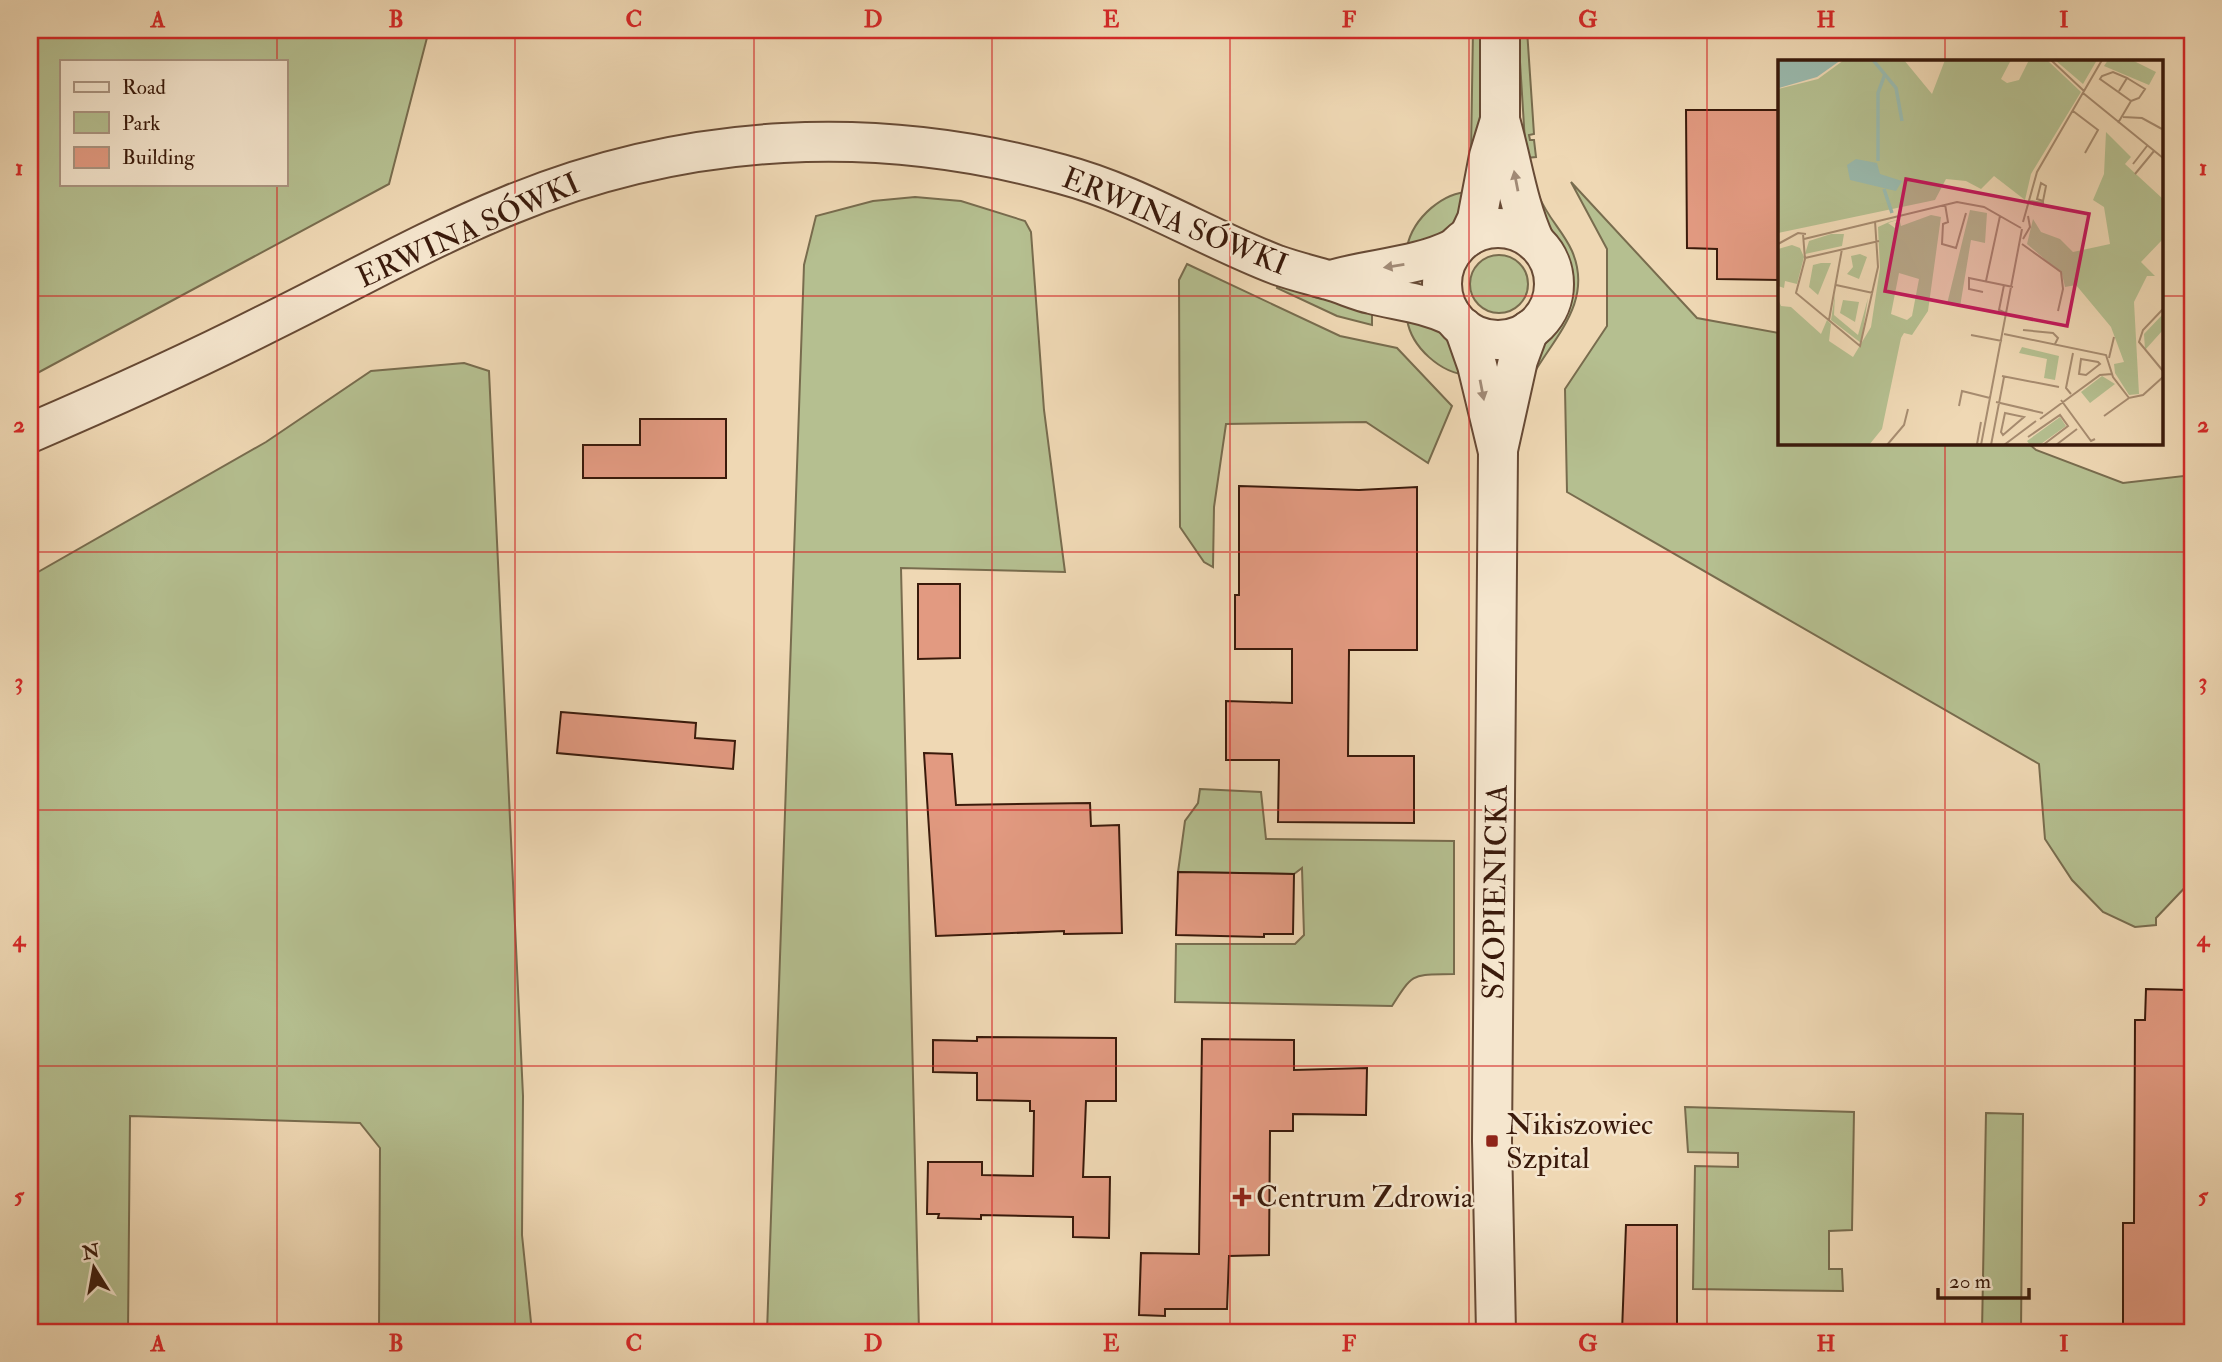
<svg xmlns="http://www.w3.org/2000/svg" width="2222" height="1362" font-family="'IM FELL Double Pica',serif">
<rect width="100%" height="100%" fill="#efd8b4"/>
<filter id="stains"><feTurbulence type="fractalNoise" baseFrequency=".00286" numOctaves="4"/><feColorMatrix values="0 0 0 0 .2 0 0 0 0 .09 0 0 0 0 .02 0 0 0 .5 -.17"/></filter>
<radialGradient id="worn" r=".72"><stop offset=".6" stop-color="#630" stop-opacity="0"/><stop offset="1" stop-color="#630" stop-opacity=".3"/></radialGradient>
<g fill="#b5bf90" stroke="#786c4e" stroke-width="2" fill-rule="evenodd">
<path d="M30,30h399l-40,154 -359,193zM61,61h224v123h-224z"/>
<path d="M1473,30h10c-1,33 6,95 -12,121z"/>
<polygon points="1518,30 1527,30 1534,134 1529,135 1530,140 1534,140 1536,157 1526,158"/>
<polygon points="1571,182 1697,318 1779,333 1779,443 2028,443 2036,450 2123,483 2192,475 2192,880 2156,918 2156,925 2135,927 2103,912 2072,880 2045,839 2039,764 1567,492 1565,389 1607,326 1607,249"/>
<path d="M1473,192l-18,37 -48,18c6,-29 37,-57 66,-55z"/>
<path d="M1539,196c8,21 24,35 33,55 21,49 -15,83 -38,122l4,-29 23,-28 8,-32 -7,-30 -21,-29z"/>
<polygon points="915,197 961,201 1025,221 1031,232 1044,410 1065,572 901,568 919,1332 767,1332 804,265 816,216 873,201"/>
<circle cx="1499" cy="284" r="29"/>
<polygon points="1187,264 1340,336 1397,348 1452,406 1428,463 1366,422 1226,424 1214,507 1213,567 1204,562 1180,527 1179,280"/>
<polygon points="1278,285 1318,298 1372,306 1372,325 1337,316 1277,288"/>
<path d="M1407,319l44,15 18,41c-28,-1 -58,-28 -62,-56z"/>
<polygon points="464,363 489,371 523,1096 522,1235 532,1332 379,1332 380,1148 360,1123 130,1116 128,1332 30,1332 30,536 38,572 266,442 371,371"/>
<path d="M1200,789l61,3 5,47 188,2v133c-41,1 -40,-3 -62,32l-217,-4 1,-58h119l9,-9 -2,-67 -8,6 -116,-2 7,-51 13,-18z"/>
<polygon points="1685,1107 1854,1112 1852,1230 1829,1231 1829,1269 1842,1269 1843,1291 1693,1289 1695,1166 1738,1167 1738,1153 1688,1152"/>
<polygon points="1986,1113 2023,1114 2021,1332 1982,1332"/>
</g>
<g fill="#e29a81" stroke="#3a1a0b" stroke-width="2">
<polygon points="1686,110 1779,110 1779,280 1717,279 1717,249 1687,248"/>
<polygon points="640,419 726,419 726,478 583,478 583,445 640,445"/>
<polygon points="1239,486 1359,490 1417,487 1417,650 1349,650 1348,756 1414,756 1414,823 1278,822 1279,760 1226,760 1226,701 1292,703 1292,649 1235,649 1235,595 1239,595"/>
<polygon points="918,584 960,584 960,658 918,659"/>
<polygon points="561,712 696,723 695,738 735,741 733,769 557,753"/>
<polygon points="924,753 952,754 956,805 1090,803 1091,826 1119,825 1122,933 1064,934 1064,931 936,936"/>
<polygon points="1178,872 1294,874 1293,934 1264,934 1264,937 1176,935"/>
<polygon points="2146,989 2189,990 2188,1332 2123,1332 2123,1223 2134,1223 2135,1020 2145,1020"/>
<polygon points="977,1037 1116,1038 1116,1101 1086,1101 1083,1177 1110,1177 1109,1238 1073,1237 1073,1217 981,1215 981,1219 938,1218 939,1214 927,1214 928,1162 982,1162 982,1175 1033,1176 1034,1111 1030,1111 1030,1101 977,1100 977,1073 933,1072 933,1040 977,1041"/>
<polygon points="1202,1039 1294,1040 1294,1070 1367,1068 1366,1115 1293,1114 1293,1131 1270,1131 1269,1255 1229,1256 1227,1309 1165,1309 1165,1316 1139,1315 1141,1253 1199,1254"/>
<polygon points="1626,1225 1677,1225 1677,1332 1622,1332"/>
</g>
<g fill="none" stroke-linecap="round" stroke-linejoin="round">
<g stroke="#674a35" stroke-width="42">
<g id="minor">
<path d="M1500,120c12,40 17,83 35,122"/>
<circle cx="1498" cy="284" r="56"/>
<polyline points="1469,236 1477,219 1489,156 1500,120 1500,30"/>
<path d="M1331,280c42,-12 86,-13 124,-32"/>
<polyline points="1464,328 1477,365 1498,452 1492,1141 1496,1332"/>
<path d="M30,433c79,-34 157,-69 234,-108 82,-40 162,-86 246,-120 177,-73 367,-82 551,-31 76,20 143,63 216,91 17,6 34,10 51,15 15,4 29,11 43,14 28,7 54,9 81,22"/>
<polyline points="1498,450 1518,360 1529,330"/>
</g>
</g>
<use href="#minor" stroke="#f5e6ce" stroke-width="38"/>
</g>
<defs><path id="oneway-solid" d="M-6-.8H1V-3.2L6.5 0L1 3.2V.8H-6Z" transform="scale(1.75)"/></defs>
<g fill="#a18a76">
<use href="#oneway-solid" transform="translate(1516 181) rotate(-101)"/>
<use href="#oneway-solid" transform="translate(1394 266) rotate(171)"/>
<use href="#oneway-solid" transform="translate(1482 390) rotate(79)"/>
</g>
<path fill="none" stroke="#d62828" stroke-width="2" stroke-opacity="0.55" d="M277,30v31M515,30v1302M754,30v1302M992,30v1302M1230,30v1302M1469,30v1302M1707,30v1302M1945,30v31M277,184v1148M30,296h1749M2161,296h31M1945,443v889M30,552h2162M30,810h2162M30,1066h2162"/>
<g fill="#8f2418" stroke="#f5e6ce" stroke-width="2.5">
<rect x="1485" y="1134" width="14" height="14" rx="3.5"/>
<path d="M1238.5 1186.5h7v7h7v7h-7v7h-7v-7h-7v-7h7z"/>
</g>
<g text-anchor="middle" stroke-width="5" stroke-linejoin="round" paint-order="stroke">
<g font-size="30" fill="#3a1a0b" stroke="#f5e6ce">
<text transform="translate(1175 221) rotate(22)" y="10">ERWINA SÓWKI</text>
<text transform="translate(468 230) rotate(-24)" y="10">ERWINA SÓWKI</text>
<text transform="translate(1495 892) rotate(-89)" y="10">SZOPIENICKA</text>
</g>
<g font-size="30" fill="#3a1a0b" stroke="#f5e6ce" text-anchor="start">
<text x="1506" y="1134">Nikiszowiec<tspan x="1506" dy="34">Szpital</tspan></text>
<text x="1256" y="1207">Centrum Zdrowia</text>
</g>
</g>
<g transform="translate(1778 60)">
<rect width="385" height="385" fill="#efd8b4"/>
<path d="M66,0h60l28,34 13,-34h66l-10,19 6,4 12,-3 10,-20h18l34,32 -50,82 -6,26 -31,-24 -13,13 -15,-8 -20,-2 -11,21 -157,33v-144l40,-10zM277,0h42l-14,24zM330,0h24l24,12 -7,13 -45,-19zM328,72l25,25 -6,7 38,35v40l-22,23 14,14h-8l-13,26 5,92 -10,1 -14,-22 -1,-9 10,-2 -13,-35 -35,-42 -11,2 -3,-13 -35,-30 6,-25 8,13 19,7 13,13 37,-8 -6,-37 -11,-7 11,-26zM192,150l17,3 -2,30 -14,-3 -11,67 -13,-3zM153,155l10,2 -13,94 -16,24 -8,-2 -3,5 -19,91 -13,16h-91v-146l3,7 10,1 30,27 6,-14 4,4 -2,17 24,16 18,-30 9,-59 -2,-41 11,-5 11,-3 -12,4 7,5v-5l5,-1 1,4zM121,213l20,6 -7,37 -5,4 -16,-6zM53,174h13l-2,12 -37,8 4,-13zM14,185l8,3 4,9 -7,27 -12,-3 -1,7 -6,-2v-37zM82,194l7,3 -8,22 -12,-5 6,-7 -2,-11zM43,203h10l-13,32 -9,-8 4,-22zM57,234l-1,21 24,20 10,-37 -7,45 -30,-23zM65,240l16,2 -4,20 -15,-9zM385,254v16l-18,20 -1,-16zM244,287l37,9 -4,24 -11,-2 3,-19 -28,-6zM324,316l13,8 -25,19 -9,-11zM282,357l6,9 -25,18 -11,1 -3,-4z" fill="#b5bf90" fill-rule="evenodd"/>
<path d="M0,0h63l-24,17 -38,11zM78,99l21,4 3,11 22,7 -6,10 -46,-11 -3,-15z" fill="#9abaae"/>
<path fill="none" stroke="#9abaae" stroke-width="3.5" d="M95,0l23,28 6,33M100,101v-68l7,-19M106,129l8,24"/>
<path fill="none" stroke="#a78c70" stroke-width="2" d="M273,0l33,31M349,18l18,11 -6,9 -8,3M305,33l80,65M295,51l25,19 -13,23M345,57l19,1 20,11M340,63l13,-22 -31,-22 2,-3 11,-4 14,6 -8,13M355,104l14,-18M357,114l19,-23M252,141l13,2v-2l3,-15 -5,-3 -4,16 6,2M167,144l3,18 -5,2 -1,20 14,4 10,-35M245,162l14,-50 65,-112M25,174l2,25 -9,34 64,53 18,-79 -3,-46M26,179l153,-37 27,5 37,21M245,179l7,-12 -2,-11M0,184l20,-11 8,1M244,184l39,28 2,17 -5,22M27,198l74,-17M208,221l14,-65M58,225l37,8M226,225l-5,25 9,4M205,232l-14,-3v-11l44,9M385,249l-20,21 -4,12 24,29M51,260l13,-71M245,270l30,3 5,5 -3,6M226,274l102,21 7,22 16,21 14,-3 20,-18M193,275l31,6M331,298l5,-21M303,299l17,3 2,2 -14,11 -7,-1zM224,316l57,11M293,334l-5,-6 7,-35M283,340l30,41 4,-2M218,342l47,11M181,346l3,-15 28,7M227,353l19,4 -21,18 -2,-3zM326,356l25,-18M262,359l60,-44 12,-1M203,362l-4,22 4,1M250,377l32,-22 8,11 -25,19M109,385l17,-20 4,-16M203,385l41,-216M213,385l13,-68M226,385l32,-24M278,385l21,-16"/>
<path fill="#c2185b" fill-opacity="0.15" stroke="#c2185b" stroke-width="3.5" d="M128,119l183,35 -22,112 -182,-35z"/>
<rect width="385" height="385" fill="none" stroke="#3a1a0b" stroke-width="3.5"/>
</g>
<rect width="2222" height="1362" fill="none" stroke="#efd8b4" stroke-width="77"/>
<rect x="60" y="60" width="228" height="126" fill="#f5e6ce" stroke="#aa9480" stroke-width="2"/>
<rect x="74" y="82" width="35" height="10" fill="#f5e6ce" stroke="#aa9480" stroke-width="2"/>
<text x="122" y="94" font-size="21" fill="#3a1a0b">Road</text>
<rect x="74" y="112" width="35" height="21" fill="#b5bf90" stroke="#aa9480" stroke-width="2"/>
<text x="122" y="130" font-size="21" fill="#3a1a0b">Park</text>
<rect x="74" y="147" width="35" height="21" fill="#e29a81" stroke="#aa9480" stroke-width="2"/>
<text x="122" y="164" font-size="21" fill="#3a1a0b">Building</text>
<g transform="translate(94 1268) rotate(349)" stroke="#f5e6ce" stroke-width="5" paint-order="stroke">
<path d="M0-5L12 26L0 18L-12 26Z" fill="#3a1a0b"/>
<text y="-10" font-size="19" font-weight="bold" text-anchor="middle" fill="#3a1a0b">N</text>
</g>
<path d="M1938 1288v10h91v-10" fill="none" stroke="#3a1a0b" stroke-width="3.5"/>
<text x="1949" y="1288" font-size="21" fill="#3a1a0b" stroke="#f5e6ce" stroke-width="5" paint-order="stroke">20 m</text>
<rect x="38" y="38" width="2146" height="1286" fill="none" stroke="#d62828" stroke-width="2.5"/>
<g font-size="23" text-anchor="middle" font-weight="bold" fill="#d62828">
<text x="158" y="27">A</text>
<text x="396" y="27">B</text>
<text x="634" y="27">C</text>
<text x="873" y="27">D</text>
<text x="1111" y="27">E</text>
<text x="1349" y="27">F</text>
<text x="1588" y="27">G</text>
<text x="1826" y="27">H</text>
<text x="2064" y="27">I</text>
<text x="19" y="175">1</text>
<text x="2203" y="175">1</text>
<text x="19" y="432">2</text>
<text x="2203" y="432">2</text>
<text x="19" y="689">3</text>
<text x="2203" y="689">3</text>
<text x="19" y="946">4</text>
<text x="2203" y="946">4</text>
<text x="19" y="1203">5</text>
<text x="2203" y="1203">5</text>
<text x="158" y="1351">A</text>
<text x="396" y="1351">B</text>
<text x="634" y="1351">C</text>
<text x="873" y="1351">D</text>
<text x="1111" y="1351">E</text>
<text x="1349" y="1351">F</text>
<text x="1588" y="1351">G</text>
<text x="1826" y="1351">H</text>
<text x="2064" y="1351">I</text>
</g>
<rect width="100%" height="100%" filter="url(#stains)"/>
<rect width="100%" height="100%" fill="url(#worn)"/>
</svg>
